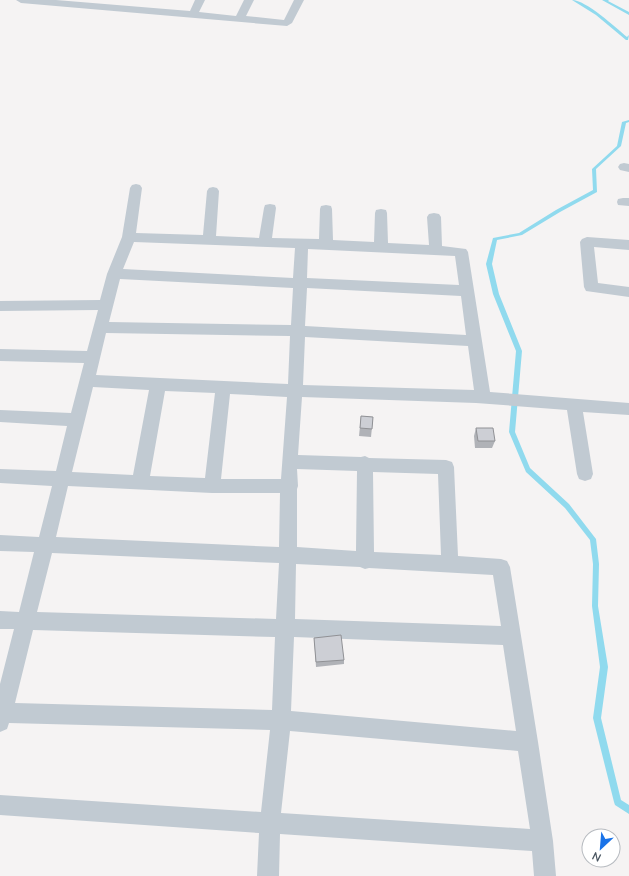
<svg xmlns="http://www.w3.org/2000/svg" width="629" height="876" font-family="Mulish,sans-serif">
<rect width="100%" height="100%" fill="#f5f3f3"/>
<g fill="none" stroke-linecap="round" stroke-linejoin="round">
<g fill="#90daee" fill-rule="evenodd">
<path d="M572,0c14,0 43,27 55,37l2,-2 -1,5h-2l-30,-25z"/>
<polygon points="602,0 609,0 608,1 629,12 629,15"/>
<polygon points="629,120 629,122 626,123 621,146 596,169 597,192 560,212 522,235 497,240 492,264 499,294 522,351 515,432 530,468 569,504 596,539 599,564 598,606 608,667 601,718 621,800 629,805 629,814 615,805 614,802 593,718 600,667 592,606 593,564 590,540 565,508 526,472 509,432 516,351 493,294 486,264 493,238 519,233 556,210 593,190 592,169 617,146 622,122"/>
</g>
<g fill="#c1cad2" fill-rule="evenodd">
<polygon points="16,0 56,0 190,11 195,0 205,0 199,12 236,16 244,0 254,0 246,16 284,20 294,0 304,0 292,23 287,26 21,3"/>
<polygon points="624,163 629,164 629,172 620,170 618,167 620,164"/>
<path d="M136,184l4,1 2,3 -6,45 67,2 4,-44 2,-3 4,-1 4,1 2,3 -3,45 43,2 5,-30 1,-3 5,-1 5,1 1,3 -4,30 47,1 1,-30 1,-3 5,-1 5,1 1,3 1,31 41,2 1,-29 1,-3 5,-1 5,1 1,3 1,30 41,2 -2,-28 2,-3 5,-1 5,1 2,3 1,29 24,3 2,3 22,140 139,11v12l-46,-3 10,62 -2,5 -6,2 -6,-2 -2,-5 -10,-64 -91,-7 -174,-6 -4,58 63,2 4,-1 4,2 77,2 6,2 2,5 4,89 43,3 6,2 3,6 28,175 15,99 3,35h-22l-2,-25 -252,-17 -1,42h-22l2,-43 -259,-18v-20l261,17 9,-82 -261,-7 -2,6 -7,3v-48l14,-55h-14v-18l19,1 15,-60 -34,-1v-16l39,2 13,-51 -52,-3v-14l56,2 11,-45 -67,-4v-12l71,3 13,-50 -84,-2v-12l87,2 11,-41 -98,1v-10l100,-1 7,-26 15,-37 8,-49 2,-3zM134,242l161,6 -2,30 -170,-9zM308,249l147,7 4,29 -152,-7zM120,279l173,9 -2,37 -182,-3zM307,288l154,8 5,39 -161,-9zM106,333l184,3 -2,48 -192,-9zM305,337l163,9 6,44 -171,-5zM93,387l56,3 -16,85 -61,-3zM165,391l50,2 -10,85 -55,-2zM230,394l57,3 -6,82h-60zM297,469l60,2 -1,80 -59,-4v-58l1,-3zM373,472l65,2 3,81 -67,-3zM68,486l144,7h68l-1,54 -223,-10zM52,553l227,10 -3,56 -239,-7zM296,564l64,3 5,2 4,-1 124,7 8,51 -206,-7zM33,630l242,7 -3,73 -257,-7zM294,637l209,8 13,86 -225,-20zM290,731l228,20 12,78 -249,-16z"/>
<polygon points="623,198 629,198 629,206 618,205 617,202 618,199"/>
<polygon points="587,237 629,240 629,250 594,247 598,283 629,287 629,297 586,291 584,287 580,242 582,239"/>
</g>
</g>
<g fill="#b0b2b7">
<polygon points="361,416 373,417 371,437 359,436"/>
<polygon points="476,428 495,441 492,448 475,448 474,436"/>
<polygon points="314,638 344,660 344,664 316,667"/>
</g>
<g fill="#cdcfd5" stroke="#909195">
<polygon points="361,416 373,417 372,429 360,428"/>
<polygon points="476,428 493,428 495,441 478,441"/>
<polygon points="341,635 344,660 316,662 314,638"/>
</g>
<g transform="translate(601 848) rotate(206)"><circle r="19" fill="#ffffff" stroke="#b7bbc0"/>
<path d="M0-3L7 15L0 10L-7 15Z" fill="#1a73e8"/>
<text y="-6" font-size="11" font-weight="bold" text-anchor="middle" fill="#4a5661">N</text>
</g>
</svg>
